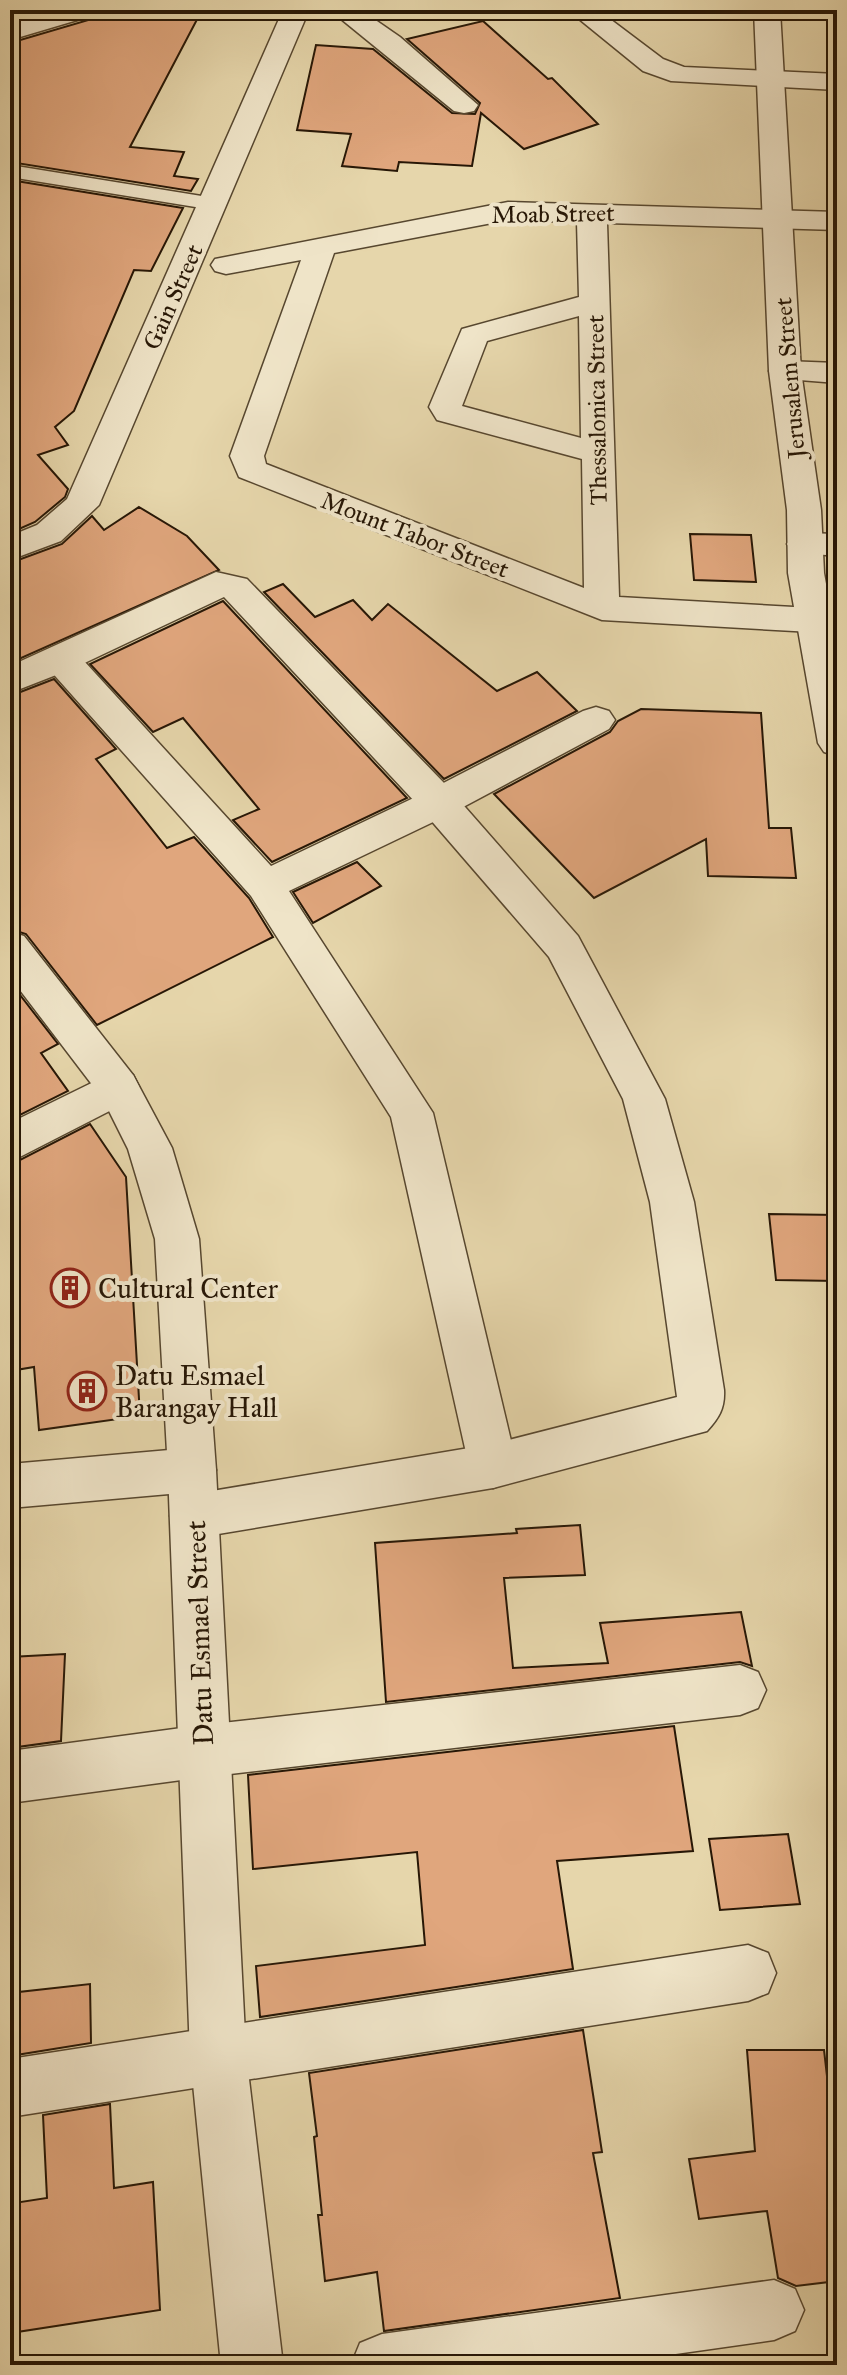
<svg xmlns="http://www.w3.org/2000/svg" width="847" height="2375" font-family="'IM FELL Great Primer',serif">
<rect width="100%" height="100%" fill="#e6d6ab"/>
<filter id="stains"><feTurbulence type="fractalNoise" baseFrequency=".0025" numOctaves="4"/><feColorMatrix values="0 0 0 0 .2 0 0 0 0 .09 0 0 0 0 .02 0 0 0 .5 -.17"/></filter>
<radialGradient id="worn" r=".72"><stop offset=".6" stop-color="#630" stop-opacity="0"/><stop offset="1" stop-color="#630" stop-opacity=".3"/></radialGradient>
<g fill="#e0a67d" stroke="#271706" stroke-width="2">
<polygon points="98,10 202,10 130,147 184,152 174,176 198,179 191,191 10,162 10,43 92,19"/>
<polygon points="483,21 548,79 552,78 598,124 524,149 481,113 472,166 399,162 397,171 342,166 351,134 297,130 316,45 373,49 452,113 475,114 480,103 407,39"/>
<polygon points="10,180 183,208 151,271 134,270 74,411 55,427 68,445 38,455 68,489 65,497 35,522 10,533"/>
<polygon points="139,507 187,536 219,570 10,663 10,563 62,544 92,516 104,530"/>
<polygon points="690,534 751,535 756,582 694,580"/>
<polygon points="283,584 315,617 353,600 372,620 388,604 497,691 537,672 577,711 444,779 264,592"/>
<polygon points="223,601 407,798 272,862 233,820 259,809 183,718 153,732 90,664"/>
<polygon points="54,679 116,749 96,759 167,848 194,837 249,898 273,937 97,1025 26,934 10,929 10,696"/>
<polygon points="641,709 761,713 769,828 791,828 796,878 708,876 706,839 594,898 494,794 610,732 618,721"/>
<polygon points="357,862 381,886 313,923 293,892"/>
<polygon points="10,982 58,1044 41,1053 68,1091 10,1120"/>
<polygon points="90,1124 126,1177 140,1416 39,1430 34,1367 10,1371 10,1165"/>
<polygon points="769,1214 837,1215 837,1281 776,1280"/>
<polygon points="580,1525 585,1575 504,1578 513,1668 608,1663 600,1623 741,1612 752,1666 740,1662 386,1702 375,1543 517,1533 516,1529"/>
<polygon points="65,1654 61,1741 10,1748 10,1657"/>
<polygon points="674,1726 693,1851 557,1861 573,1969 260,2017 256,1966 425,1945 417,1852 253,1869 248,1775"/>
<polygon points="788,1834 800,1904 720,1910 709,1839"/>
<polygon points="90,1984 91,2043 10,2056 10,1993"/>
<polygon points="583,2030 602,2152 593,2153 620,2298 384,2331 377,2272 325,2281 318,2215 322,2215 314,2137 317,2136 309,2073"/>
<polygon points="747,2050 824,2050 837,2164 837,2281 796,2286 778,2278 767,2211 699,2219 689,2159 755,2151"/>
<polygon points="110,2104 114,2188 153,2182 160,2310 17,2332 14,2203 47,2198 43,2115"/>
</g>
<g fill="none" stroke-linecap="round" stroke-linejoin="round">
<g stroke="#57472f" stroke-width="3">
<polygon id="service" points="10,165 214,198 224,204 214,210 10,177"/>
</g>
<g stroke="#57472f" stroke-width="3">
<g id="pedestrian">
<polygon points="61,647 74,650 271,866 424,793 583,711 596,707 609,711 615,720 609,729 452,813 289,891 433,1113 517,1466 510,1481 493,1488 476,1481 469,1466 391,1117 251,896 48,668 43,659 48,650"/>
<polygon points="118,1070 133,1075 139,1087 133,1099 10,1162 10,1123"/>
</g>
</g>
<g stroke="#57472f" stroke-width="3">
<g id="minor">
<polygon points="54,10 95,10 91,16 10,40 10,23"/>
<polygon points="330,10 361,10 400,37 478,105 474,111 464,113 454,111"/>
<polygon points="568,10 598,10 663,59 684,67 837,74 837,90 671,81 643,71"/>
<path d="M508,202l329,10v18l-230,-7 12,374 193,11 13,3 5,9 -5,9 -13,3 -210,-12 -363,-143 -9,-21 71,-196 -75,14 -11,-3 -4,-6 4,-6zM508,220l69,2 2,75 -117,32 -33,78 8,13 145,39 2,129 -318,-124 -2,-8 70,-203zM579,316l2,122 -119,-32 25,-65z"/>
<polygon points="785,361 837,363 837,383 774,378 769,371 774,364"/>
<polygon points="804,533 837,534 837,556 792,552 787,544 792,536"/>
<path d="M216,572l31,7 197,204 134,153 87,163 29,103 30,188c1,18 -5,28 -17,41l-214,57 -299,50 -17,-6 -7,-16 7,-16 17,-6 299,-50 184,-47 -27,-195 -27,-103 -74,-142 -133,-154 -192,-206 -150,71 -64,25v-27z"/>
<polygon points="192,1448 209,1455 216,1470 209,1485 192,1492 10,1508 10,1464"/>
<polygon points="740,1665 758,1672 766,1690 758,1708 740,1715 204,1777 10,1803 10,1751 204,1725"/>
<polygon points="748,1945 768,1953 776,1973 768,1993 748,2001 10,2117 10,2059"/>
<polygon points="774,2280 795,2289 804,2310 795,2331 774,2340 598,2365 351,2365 360,2343 382,2334"/>
</g>
</g>
<g stroke="#57472f" stroke-width="3">
<g id="tertiary">
<polygon points="283,10 309,10 99,505 61,541 10,560 10,536 37,525 67,499"/>
<polygon points="754,10 780,10 801,371 821,510 824,573 837,644 837,756 824,752 818,743 788,573 787,510 769,371"/>
<polygon points="10,932 24,936 133,1075 172,1148 199,1239 216,1470 246,2054 283,2365 221,2365 190,2054 168,1470 155,1239 128,1149 103,1099 10,977"/>
</g>
</g>
<use href="#service" fill="#efe4c8" fill-rule="evenodd"/>
<use href="#pedestrian" fill="#efe4c8" fill-rule="evenodd"/>
<use href="#minor" fill="#efe4c8" fill-rule="evenodd"/>
<use href="#tertiary" fill="#efe4c8" fill-rule="evenodd"/>
</g>
<defs>
<g id="building-ring" transform="scale(2)"><circle r="9.5" fill="#efe4c8" stroke="#8f2418" stroke-width="1.5"/><path d="M-4-6H4V6H1V3H-1V6H-4ZM-2.5-4.3h1.7v1.8h-1.7ZM.8-4.3h1.7v1.8H.8ZM-2.5-1h1.7V.8h-1.7ZM.8-1h1.7V.8H.8Z" fill="#8f2418"/></g>
</defs>
<g fill-rule="evenodd">
<use href="#building-ring" x="70" y="1288"/>
<use href="#building-ring" x="87" y="1391"/>
</g>
<g text-anchor="middle" stroke-width="8" stroke-linejoin="round" paint-order="stroke">
<g font-size="24" fill="#271706" stroke="#efe4c8">
<text transform="translate(553 214) rotate(-1)" y="8">Moab Street</text>
<text transform="translate(173 297) rotate(-66)" y="8">Gain Street</text>
<text transform="translate(790 378) rotate(-95)" y="8">Jerusalem Street</text>
<text transform="translate(597 410) rotate(-91)" y="8">Thessalonica Street</text>
<text transform="translate(415 535) rotate(21)" y="8">Mount Tabor Street</text>
</g>
<g font-size="28" fill="#271706" stroke="#efe4c8" text-anchor="start">
<text x="98" y="1298">Cultural Center</text>
<text x="115" y="1385">Datu Esmael<tspan x="115" dy="32">Barangay Hall</tspan></text>
</g>
<g font-size="28" fill="#271706" stroke="#efe4c8">
<text transform="translate(199 1633) rotate(-92)" y="10">Datu Esmael Street</text>
</g>
</g>
<rect width="847" height="2375" fill="none" stroke="#e6d6ab" stroke-width="40"/>
<rect x="12" y="12" width="823" height="2351" fill="none" stroke="#271706" stroke-width="4"/>
<rect x="20" y="20" width="807" height="2335" fill="none" stroke="#271706" stroke-width="2"/>
<rect width="100%" height="100%" filter="url(#stains)"/>
<rect width="100%" height="100%" fill="url(#worn)"/>
</svg>
